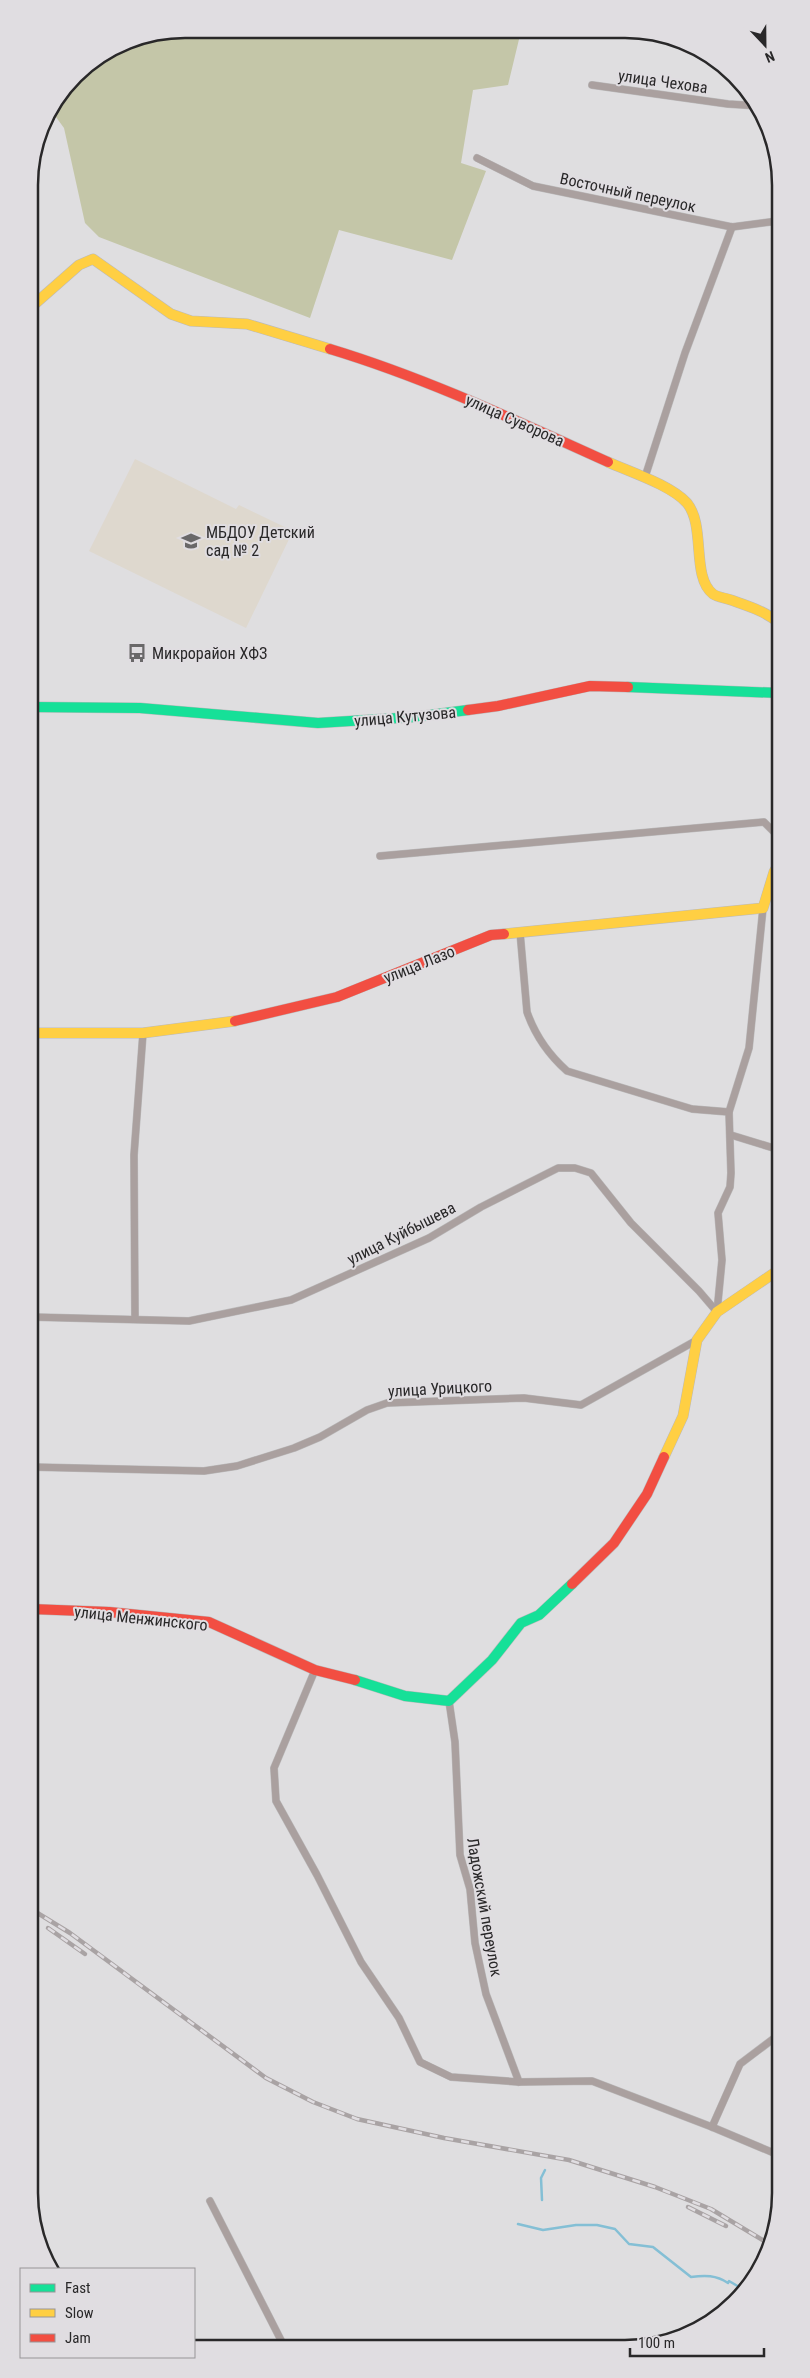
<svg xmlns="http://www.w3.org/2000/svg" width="810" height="2378" font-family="'Roboto Condensed',sans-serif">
<rect width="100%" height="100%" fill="#dfdee0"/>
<polygon fill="#ded8ce" points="135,459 236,509 239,505 293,531 246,628 89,551"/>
<polygon fill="#c4c6a8" points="184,29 521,31 508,85 473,90 461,163 486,171 452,260 339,230 310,318 99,237 85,223 64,128 50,109 82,68 125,41"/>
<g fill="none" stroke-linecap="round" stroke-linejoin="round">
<g stroke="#84bfd5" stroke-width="2.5">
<polyline points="542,2200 541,2178 545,2170"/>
<path d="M518,2224l25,6 33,-5h21l18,4 14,15 24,3 38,30c14,-2 25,-2 37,6l1,-2 12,7 8,-2"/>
</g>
<g stroke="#bbbabb" stroke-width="8">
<g id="street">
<polyline points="592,85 728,104 760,106"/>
<polyline points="477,158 533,186 732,227 778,221"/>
<polyline points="645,477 685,353 732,227"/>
<polyline points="380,856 764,822 779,837"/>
<path d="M520,932l7,80c8,23 22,43 40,59l125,38 37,3"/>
<polyline points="731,1135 780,1150"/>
<polyline points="717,1312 722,1260 718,1213 730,1187 731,1173 729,1112 749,1048 763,908"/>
<polyline points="31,1317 189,1321 291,1300 429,1238 481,1207 558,1168 575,1168 591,1173 631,1223 699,1291 717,1312"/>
<polyline points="135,1319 134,1155 143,1033"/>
<polyline points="31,1467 204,1471 237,1466 294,1448 320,1437 367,1410 387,1403 524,1398 581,1405 697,1340"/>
<polyline points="315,1670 274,1768 276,1801 317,1875 361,1962 399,2018 420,2062 451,2077 519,2082 592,2081 712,2127 781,2156"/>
<polyline points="449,1701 455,1742 460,1855 470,1889 475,1943 486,1994 519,2082"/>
<polyline points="712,2127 740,2064 781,2033"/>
<polyline points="210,2201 284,2346"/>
</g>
</g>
<g stroke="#bbbabb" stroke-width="11">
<g id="fast">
<polyline points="628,687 779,693"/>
<polyline points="30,707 140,708 318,723 415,717 468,710"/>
<polyline points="355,1680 405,1696 449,1701 492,1660 521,1623 539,1615 572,1584"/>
</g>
</g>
<g stroke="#bbbabb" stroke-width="11">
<g id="slow">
<polyline points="29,309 79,265 93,259 171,314 191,321 247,324 330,349"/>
<path d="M608,462c22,10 63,23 79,41 19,23 4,74 26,91 4,3 12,4 18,6 17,6 34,11 48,23"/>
<polyline points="504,934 763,908 774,872 779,864"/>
<polyline points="30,1033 143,1033 235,1021"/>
<polyline points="664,1457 683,1416 697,1340 717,1312 780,1269"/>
</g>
</g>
<g stroke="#bbbabb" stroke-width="11">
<g id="jam">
<path d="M330,349c96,29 187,72 278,113"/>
<polyline points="468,710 498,706 590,686 628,687"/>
<polyline points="235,1021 337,997 491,935 504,934"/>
<polyline points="572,1584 614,1543 647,1494 664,1457"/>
<polyline points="31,1609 109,1612 209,1622 315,1670 355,1680"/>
</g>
</g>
<use href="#street" stroke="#aaa09f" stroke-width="7"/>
<use href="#fast" stroke="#16e098" stroke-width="10"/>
<use href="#slow" stroke="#ffcf43" stroke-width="10"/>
<use href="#jam" stroke="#f24e42" stroke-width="10"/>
<g stroke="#a9a3a4" stroke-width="4.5">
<g id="rail">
<polyline points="31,1909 70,1933 266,2078 313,2102 357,2119 444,2138 569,2160 655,2187 711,2209 771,2245"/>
<polyline points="48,1928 85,1954"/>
<polyline points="688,2207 726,2226"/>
</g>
</g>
<use href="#rail" stroke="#e0dde1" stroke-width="2.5" stroke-dasharray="8" stroke-linecap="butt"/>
</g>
<defs>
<g id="school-bare" transform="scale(1.5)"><path d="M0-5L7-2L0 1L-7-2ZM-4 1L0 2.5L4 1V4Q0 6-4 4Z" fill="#696869" stroke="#e0dde1" stroke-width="2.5" paint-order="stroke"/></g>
<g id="bus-bare" transform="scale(1.5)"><path d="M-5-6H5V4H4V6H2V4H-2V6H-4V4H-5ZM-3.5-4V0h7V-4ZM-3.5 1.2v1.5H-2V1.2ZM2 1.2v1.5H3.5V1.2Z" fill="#696869" stroke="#e0dde1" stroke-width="2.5" paint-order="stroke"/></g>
</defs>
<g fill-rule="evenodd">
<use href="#school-bare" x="191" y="541"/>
<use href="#bus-bare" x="137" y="653"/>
</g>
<g text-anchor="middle" stroke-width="4" stroke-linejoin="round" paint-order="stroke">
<g font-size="16" fill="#292829" stroke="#e0dde1">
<text transform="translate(663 81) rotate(8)" y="6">улица Чехова</text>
<text transform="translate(628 192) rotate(12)" y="6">Восточный переулок</text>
<text transform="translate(515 420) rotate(24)" y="6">улица Суворова</text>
<text transform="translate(405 716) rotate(-5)" y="6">улица Кутузова</text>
<text transform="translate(419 964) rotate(-22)" y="6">улица Лазо</text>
<text transform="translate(401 1233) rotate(-27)" y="6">улица Куйбышева</text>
<text transform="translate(440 1388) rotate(-3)" y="6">улица Урицкого</text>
<text transform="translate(141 1618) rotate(6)" y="6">улица Менжинского</text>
<text transform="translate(485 1907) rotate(80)" y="6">Ладожский переулок</text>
</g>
<g font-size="16" fill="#292829" stroke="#e0dde1" text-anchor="start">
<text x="206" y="538">МБДОУ Детский<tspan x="206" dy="18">сад № 2</tspan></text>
<text x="152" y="659">Микрорайон ХФЗ</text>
</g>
</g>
<path d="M0 0H810V2378H0ZM185 38H625A147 147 0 0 1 772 185V2193A147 147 0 0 1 625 2340H185A147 147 0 0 1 38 2193V185A147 147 0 0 1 185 38Z" fill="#e0dde1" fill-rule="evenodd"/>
<path fill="none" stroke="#292829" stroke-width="2.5" d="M185 38H625A147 147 0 0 1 772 185V2193A147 147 0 0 1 625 2340H185A147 147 0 0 1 38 2193V185A147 147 0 0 1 185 38Z"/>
<rect x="20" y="2268" width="175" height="90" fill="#e0dde1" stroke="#979597"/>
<rect x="30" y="2284" width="25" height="8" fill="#16e098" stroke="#979597"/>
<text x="65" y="2293" font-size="15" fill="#292829">Fast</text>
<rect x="30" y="2309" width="25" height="8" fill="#ffcf43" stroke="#979597"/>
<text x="65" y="2318" font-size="15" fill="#292829">Slow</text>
<rect x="30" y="2334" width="25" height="8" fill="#f24e42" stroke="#979597"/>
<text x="65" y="2343" font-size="15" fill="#292829">Jam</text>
<g transform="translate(765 45) rotate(158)" stroke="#e0dde1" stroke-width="4" paint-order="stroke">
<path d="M0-4L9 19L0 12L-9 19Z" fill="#292829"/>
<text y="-8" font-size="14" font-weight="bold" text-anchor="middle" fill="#292829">N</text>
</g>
<path d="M630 2348v8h134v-8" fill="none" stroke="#292829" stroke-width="2.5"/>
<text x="638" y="2348" font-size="15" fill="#292829" stroke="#e0dde1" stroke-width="4" paint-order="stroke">100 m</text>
</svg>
